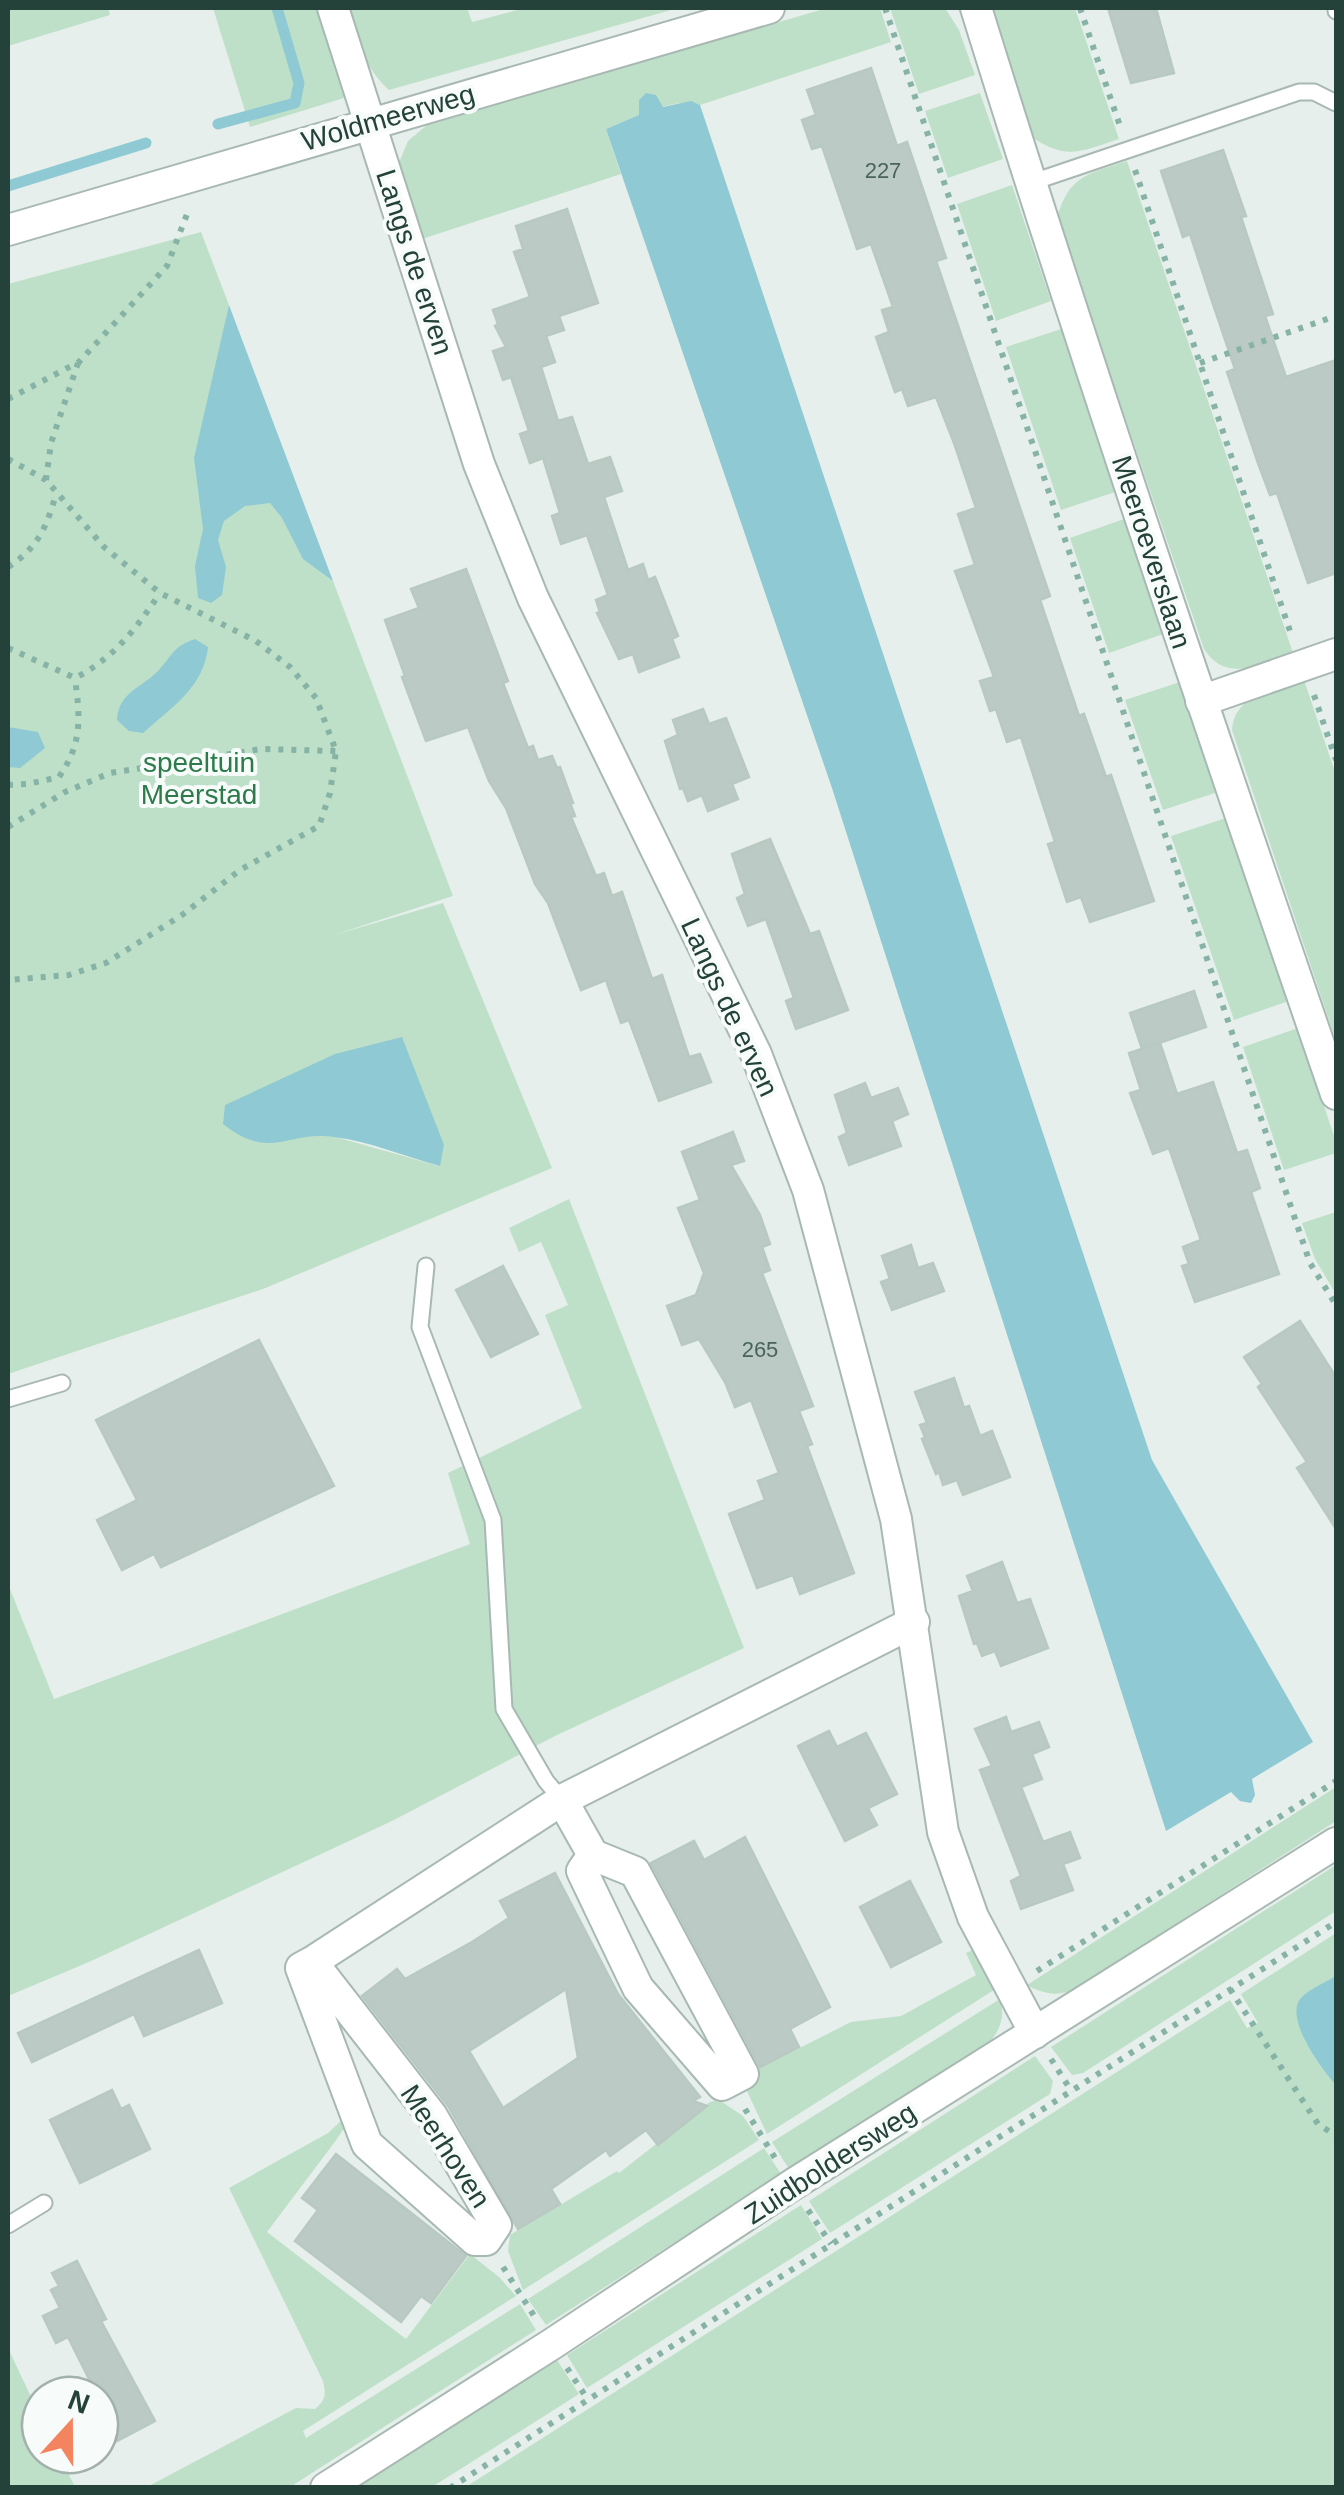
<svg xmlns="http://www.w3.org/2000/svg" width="1344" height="2495" font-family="Arial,sans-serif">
<rect width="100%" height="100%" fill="#e6efeb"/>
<g fill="#bfe0c8" fill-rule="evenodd">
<polygon points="8,8 108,8 110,15 8,46"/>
<polygon points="213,8 316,8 344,98 250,127"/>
<path d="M347,8h120l5,14 53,-14h153l-289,82c-25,-23 -32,-50 -42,-82z"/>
<path d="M827,8h53l11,34 -191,63c-23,-10 -71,15 -94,24l15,45 -199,65 -24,-74 10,-24 19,-16z"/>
<polygon points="890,8 945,8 959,30 975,75 919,94"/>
<path d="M990,8h85l44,131c-37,12 -53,22 -87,-2z"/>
<polygon points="980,93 1003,159 948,178 925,111"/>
<path d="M1127,161l166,492c-32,11 -67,31 -89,-4l-147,-431c12,-43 31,-44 70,-57z"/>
<polygon points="1012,185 1051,301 996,321 957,204"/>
<path d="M201,232l28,73 -3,13 98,256 9,7 120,315 -119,39 109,-32 109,265 -289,121 -255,85v-1090zM332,1136l112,9 -5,21z"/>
<polygon points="1061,329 1115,492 1061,510 1006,347"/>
<polygon points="1124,519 1163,634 1109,653 1070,538"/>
<path d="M1304,680l32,95v266l-104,-311c3,-37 43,-40 72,-50z"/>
<polygon points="1180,682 1218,792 1163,810 1125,700"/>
<polygon points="1226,818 1289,1001 1234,1020 1171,836"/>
<polygon points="1298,1028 1336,1142 1336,1153 1284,1170 1243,1047"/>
<polygon points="569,1199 744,1648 555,1736 392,1821 89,1962 8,1996 8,1584 54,1699 470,1544 448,1473 582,1408 545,1315 568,1305 541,1242 519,1252 509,1228"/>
<polygon points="1336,1212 1336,1294 1315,1259 1302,1223"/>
<path d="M1336,1787v34l-261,168c-17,8 -32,5 -48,-4z"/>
<polygon points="1336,1865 1336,1911 1083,2073 1072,2075 1051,2047"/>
<polygon points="1336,1933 1336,1976 1301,1998 1305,2041 1336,2085 1336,2487 464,2488 1230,2000 1247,2028 1258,2023 1241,1994"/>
<polygon points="975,1949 994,1990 767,2134 745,2087 756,2070 851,2022 901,2016 976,1975 966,1953"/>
<path d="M1000,1999c5,17 1,29 -10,43l-201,127 -17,-27z"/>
<polygon points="1035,2056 1053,2081 1050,2094 830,2233 809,2201"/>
<polygon points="719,2100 743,2116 759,2140 523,2290 508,2251 510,2235 617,2171 619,2173 710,2102"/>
<path d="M343,2119l1,9 -7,11 -70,93 139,107 64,-85 29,23 17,19 -213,135 3,7 214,-134 16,26 -246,157 -145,1 151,-80 19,1c11,-9 11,-15 8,-28l-94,-193 99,-55z"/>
<polygon points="764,2148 781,2174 546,2325 528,2299"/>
<polygon points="801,2205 822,2239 587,2388 567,2355"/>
<polygon points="8,2348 40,2416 40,2455 59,2455 75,2487 8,2487"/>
<polygon points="557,2360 579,2394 432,2487 358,2487"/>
</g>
<g fill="#8ec9d4">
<polygon points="646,93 656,95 663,107 691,101 700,105 1152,1460 1313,1742 1252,1779 1255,1795 1251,1803 1240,1801 1231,1792 1166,1831 832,788 606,129 639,115 639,100"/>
<polygon points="229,305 333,581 303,559 282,518 270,503 245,506 224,521 218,540 226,567 222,595 211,603 198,598 195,566 203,529 194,458"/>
<path d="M195,639l13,8c-4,40 -36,60 -65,86l-14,-2 -12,-11c2,-28 23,-31 41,-49 15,-16 14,-24 37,-32z"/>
<polygon points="8,727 38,732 45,748 20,768 8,767"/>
<path d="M402,1037l42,108 -4,21c-34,-9 -71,-25 -106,-29 -47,-7 -63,25 -111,-13l2,-19 110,-51z"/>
<path d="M1336,1976v109c-13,-14 -53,-67 -35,-87 8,-9 25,-16 35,-22z"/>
</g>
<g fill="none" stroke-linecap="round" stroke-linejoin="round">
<g stroke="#8ec9d4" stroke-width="11">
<polyline points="218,124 295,103 299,83 277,8"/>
<polyline points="8,186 146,143"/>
</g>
</g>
<g fill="#bbcac4" stroke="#b8c9c2" stroke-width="2.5" fill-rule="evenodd">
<polygon points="1108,8 1156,8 1174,73 1131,83"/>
<polygon points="871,68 897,146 907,142 946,258 936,261 1050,596 1040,600 1079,716 1084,714 1106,777 1111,775 1154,901 1090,922 1081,897 1067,902 1048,844 1055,842 1021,737 1007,742 996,709 990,711 980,681 994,677 955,571 975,565 958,514 976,508 954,443 936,397 908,406 902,389 895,392 876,337 889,332 882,310 893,307 871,244 857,249 822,146 812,149 802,120 816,115 807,90"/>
<polygon points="1223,150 1246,216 1241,217 1273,314 1265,316 1286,377 1336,360 1336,573 1308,583 1277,493 1270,495 1258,463 1227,372 1235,369 1211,298 1190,234 1183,237 1161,171"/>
<polygon points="567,209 598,303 559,316 564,330 546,336 555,362 541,367 558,421 572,417 588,464 610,457 622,491 604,497 628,570 643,564 648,580 655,577 678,636 672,639 679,657 639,672 633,654 619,659 597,613 600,612 596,600 608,595 587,535 561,544 552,516 560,513 543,458 530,463 520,434 529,431 511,377 503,380 493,351 506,347 495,326 498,324 493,310 530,297 514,252 523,249 516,226"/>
<polygon points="466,569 508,681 503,683 528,748 533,746 538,760 552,756 557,768 560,767 573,803 570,803 575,816 571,817 596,876 604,873 612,896 622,892 652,979 662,975 689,1057 700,1054 711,1082 659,1101 629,1020 621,1023 606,980 581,990 548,903 535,884 506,808 489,781 468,727 426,741 402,677 405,676 385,620 419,608 411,589"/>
<polygon points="703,709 709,724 726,718 749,777 732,784 738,799 708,811 702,795 688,801 683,788 680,789 665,741 678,735 673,720"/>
<polygon points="770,839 810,934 819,931 848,1010 796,1029 786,1001 794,998 766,919 748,926 737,898 745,894 732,854"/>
<polygon points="1194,991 1206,1027 1142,1049 1130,1013"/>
<polygon points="1160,1043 1177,1094 1213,1082 1237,1153 1247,1150 1260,1188 1251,1192 1279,1274 1195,1302 1182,1266 1189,1264 1183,1247 1201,1240 1169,1148 1153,1154 1130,1093 1141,1090 1129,1053"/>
<polygon points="865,1083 871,1098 898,1088 908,1114 892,1121 901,1146 849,1165 839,1137 847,1133 835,1095"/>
<polygon points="733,1132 744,1161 731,1165 760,1215 770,1244 762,1247 770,1270 762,1273 813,1406 799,1411 812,1444 807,1446 854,1573 800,1594 793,1575 757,1588 729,1514 765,1500 758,1481 779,1473 751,1400 735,1407 725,1382 699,1339 682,1345 667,1306 696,1295 704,1273 678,1208 700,1200 682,1152"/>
<polygon points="911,1245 918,1268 933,1263 944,1291 892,1310 881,1282 890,1279 882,1256"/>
<polygon points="503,1266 538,1334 491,1357 456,1290"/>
<polygon points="1300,1321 1336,1377 1336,1529 1297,1468 1307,1462 1258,1387 1262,1384 1244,1357"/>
<polygon points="259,1340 334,1486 161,1567 154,1554 122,1570 97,1520 137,1500 96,1420"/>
<polygon points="954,1378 964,1408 969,1406 980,1436 992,1431 1010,1477 963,1495 957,1480 943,1485 939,1472 936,1474 922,1439 925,1437 920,1425 927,1423 915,1392"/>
<polygon points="1002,1562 1017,1603 1030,1599 1048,1648 1001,1666 995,1651 982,1656 977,1643 974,1644 959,1596 973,1591 967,1576"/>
<polygon points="1006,1717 1011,1732 1039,1722 1049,1747 1032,1754 1042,1779 1021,1787 1043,1842 1070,1832 1080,1858 1063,1864 1073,1890 1021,1909 1011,1881 1021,1876 980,1770 992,1766 975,1729"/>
<polygon points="829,1731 837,1747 866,1733 897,1794 868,1808 877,1825 845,1841 798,1746"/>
<polygon points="745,1837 830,2007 790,2029 799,2047 760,2067 651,1863 694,1841 704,1860"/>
<path d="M555,1873l63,121 82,103 -7,4 14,5 -49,39 -12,-15 -36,26 -4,-6 -55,39 9,15 -42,25 -70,-123 -86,-110 35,-27 8,10 67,-37 37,-24 -9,-17zM566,1989l12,69 -75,50 -34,-57z"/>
<polygon points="910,1881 941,1942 891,1967 860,1907"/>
<polygon points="199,1950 222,2003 144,2036 134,2014 32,2062 18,2033"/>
<polygon points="112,2090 121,2109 129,2105 150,2149 80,2183 50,2120"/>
<polygon points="336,2154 466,2256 431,2303 421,2296 401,2322 295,2241 318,2210 302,2198"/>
<polygon points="77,2261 106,2319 101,2321 155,2421 117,2441 104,2414 100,2395 97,2395 68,2337 56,2343 43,2316 60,2308 51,2290 59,2286 52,2273"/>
</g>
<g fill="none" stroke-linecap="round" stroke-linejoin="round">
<g stroke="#a8b8b2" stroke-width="19">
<g id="service">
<polyline points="1336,8 1336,11"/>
<polyline points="1030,183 1299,92 1314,92 1336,103"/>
<polyline points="426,1266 420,1327 493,1520 504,1709 546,1781 562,1800"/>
<polyline points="8,1399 62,1383"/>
<polyline points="8,2225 44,2203"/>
</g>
</g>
<g stroke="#a8b8b2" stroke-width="34">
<g id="minor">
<polyline points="333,8 479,464 533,598 756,1054 808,1190 896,1519 943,1832 973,1917 1035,2033"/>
<path d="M976,8c113,364 236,725 360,1086"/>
<polyline points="8,230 769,8"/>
<polyline points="1201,701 1336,654"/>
<polyline points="562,1800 593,1855 635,1872 743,2074 722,2085 638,1988 582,1871 593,1855"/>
<polyline points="312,1962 301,1968 367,2144 475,2240 486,2240 496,2225 432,2116 312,1962 562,1800 914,1622"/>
<polyline points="326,2488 552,2344 792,2185 1336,1843"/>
</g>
</g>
<g stroke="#86b3a5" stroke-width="6" stroke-dasharray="5 8" stroke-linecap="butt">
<polyline points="885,8 1310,1263 1336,1305"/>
<polyline points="1080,8 1121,129"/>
<polyline points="1135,170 1292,637"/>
<polyline points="1200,363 1336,316"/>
<polyline points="8,399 79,362 167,266 189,209"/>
<polyline points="8,459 46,480 104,547 160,593 256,641 290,667 316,698 336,751 330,793 319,826 240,870 182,915 106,963 69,975 8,980"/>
<polyline points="46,480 51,443 78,363"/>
<path d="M8,567c29,-18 39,-40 48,-73"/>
<path d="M8,648l67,30c39,-20 61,-49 85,-85"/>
<polyline points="1314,695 1336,760"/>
<path d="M8,785l20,-1 31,-7c24,-35 21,-59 16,-99"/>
<polyline points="8,827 65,792 110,773 261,749 336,751"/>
<polyline points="1037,1971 1336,1781"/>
<polyline points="1230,1989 1318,2124 1336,2136"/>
<polyline points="1051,2059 1072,2092"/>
<polyline points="745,2109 775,2158"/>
<polyline points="808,2210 831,2244"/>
<polyline points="503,2267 536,2319"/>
<polyline points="567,2368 588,2400"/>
<polyline points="450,2488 1336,1922"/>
</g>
<use href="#service" stroke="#fff" stroke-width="15"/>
<use href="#minor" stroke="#fff" stroke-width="30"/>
</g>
<g text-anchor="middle" stroke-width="8" stroke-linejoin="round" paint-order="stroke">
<g font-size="22" fill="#4a645c">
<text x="883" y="178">227</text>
<text x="760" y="1357">265</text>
</g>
<g font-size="28" fill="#24423a" stroke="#f7fbf9">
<text transform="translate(388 117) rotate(-16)" y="10">Woldmeerweg</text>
<text transform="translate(415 262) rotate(72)" y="10">Langs de erven</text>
<text transform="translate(1152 552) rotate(72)" y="10">Meeroeverslaan</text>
<text transform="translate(730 1007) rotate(65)" y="10">Langs de erven</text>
<text transform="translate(446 2146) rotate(57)" y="10">Meerhoven</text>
<text transform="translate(830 2163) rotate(-33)" y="10">Zuidboldersweg</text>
</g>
<g font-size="28" fill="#2d7a4b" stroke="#f7fbf9">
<text x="199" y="772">speeltuin<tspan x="199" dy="32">Meerstad</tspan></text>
</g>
</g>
<rect width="1344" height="2495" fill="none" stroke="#24423a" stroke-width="20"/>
<g transform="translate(70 2425) rotate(21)"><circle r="48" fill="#f7fbf9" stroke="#a3b1ad" stroke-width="2.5"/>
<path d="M0-8L18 38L0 25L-18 38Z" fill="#f4845f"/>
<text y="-15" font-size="28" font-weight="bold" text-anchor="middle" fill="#24423a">N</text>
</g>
</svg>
